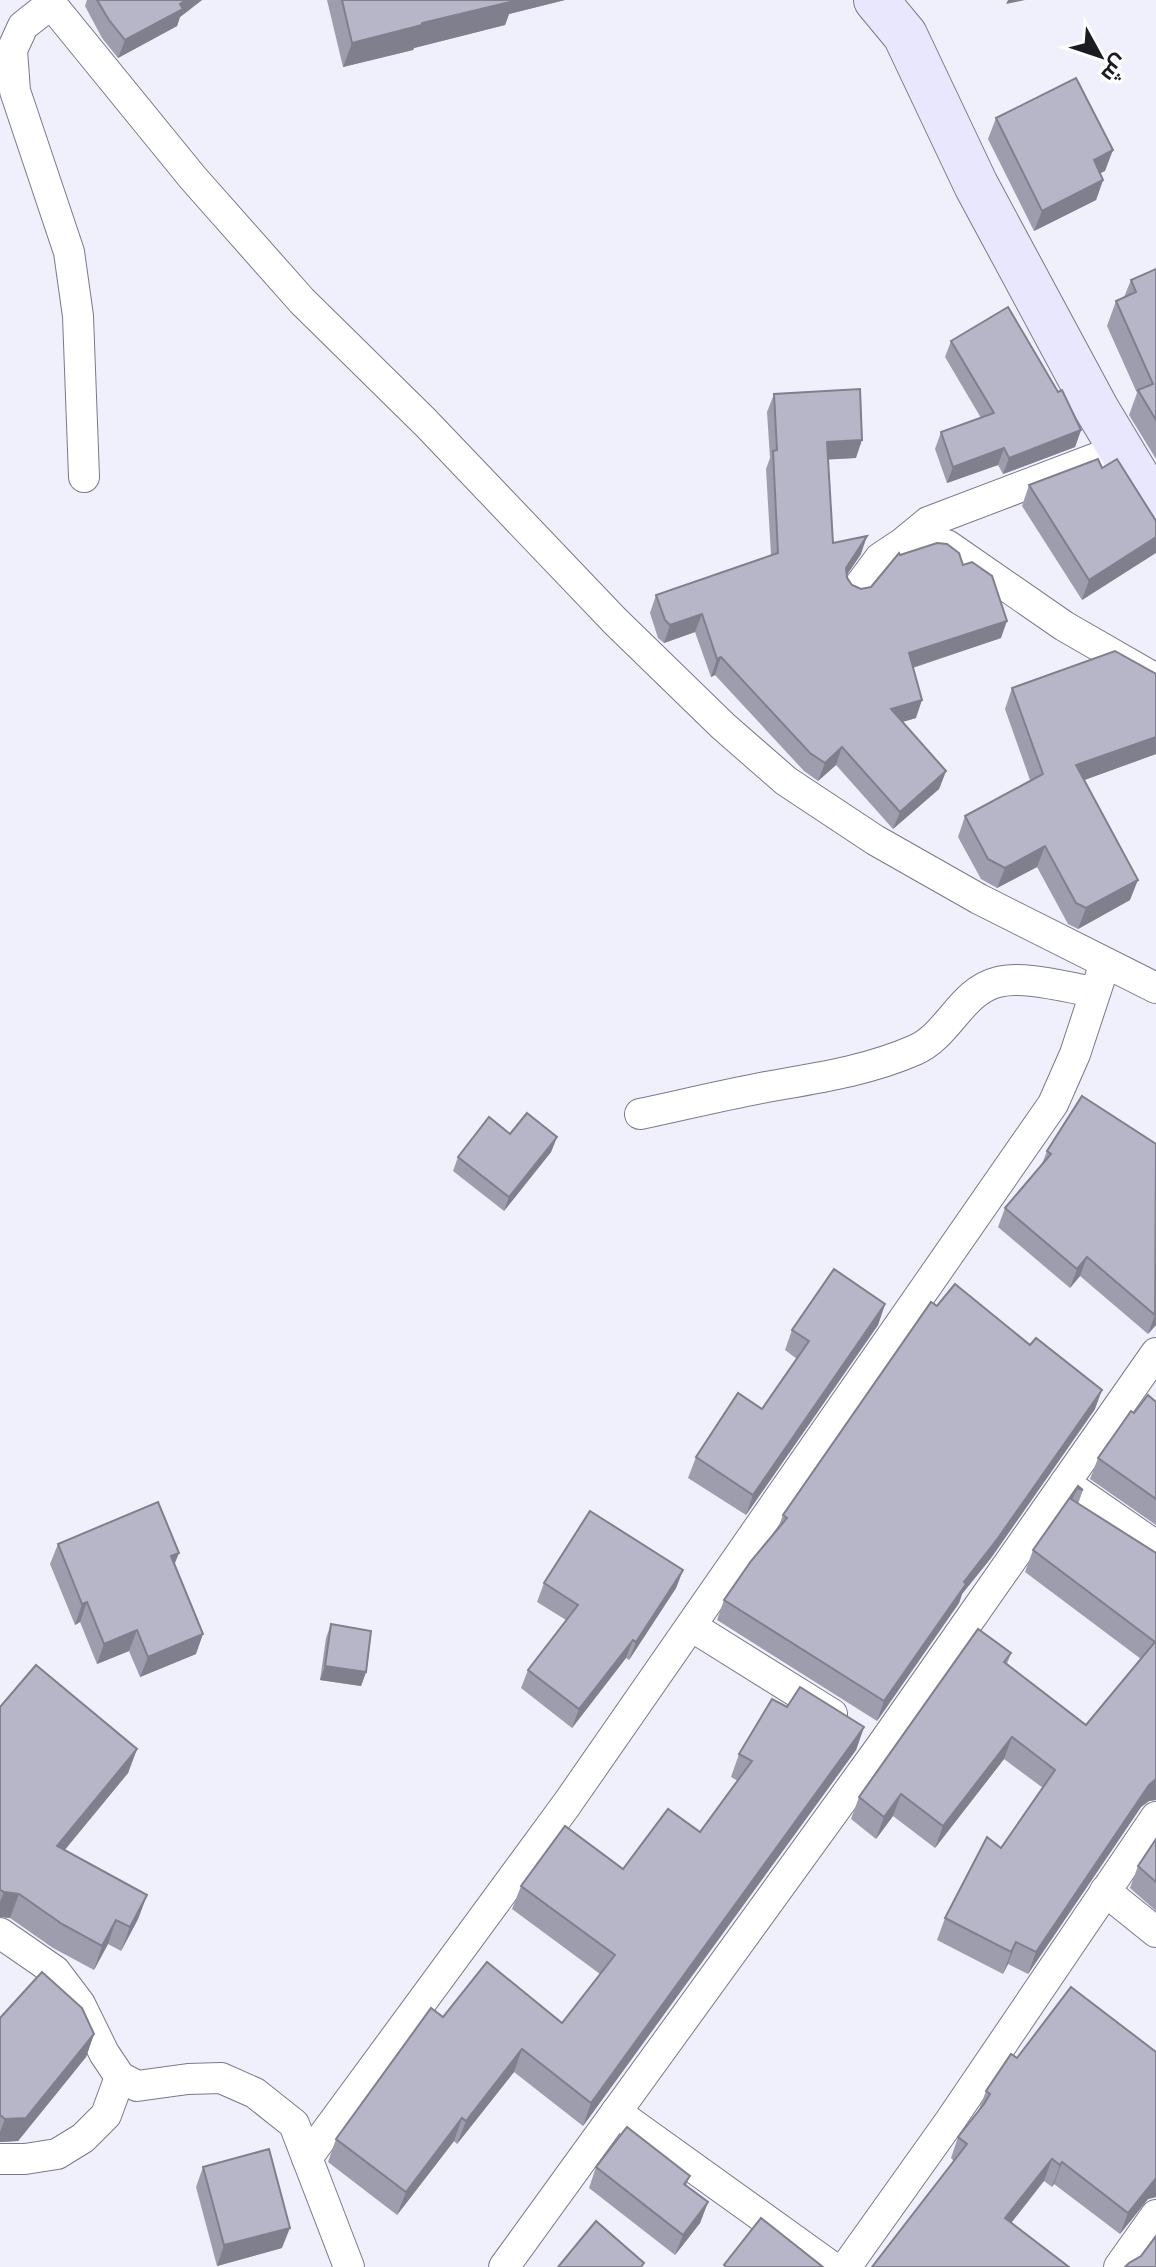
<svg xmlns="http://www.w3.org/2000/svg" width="1156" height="2267" font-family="Cabin,Cairo,sans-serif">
<rect width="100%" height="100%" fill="#f0f0fc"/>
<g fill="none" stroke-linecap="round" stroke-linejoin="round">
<g stroke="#7a798b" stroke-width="32">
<g id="street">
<polyline points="48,0 193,178 302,301 426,423 615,621 723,726 786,781 875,840 979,899 1156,988"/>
<polyline points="51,4 23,26 12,50 15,91 69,252 78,316 84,477"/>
<polyline points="900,545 928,522 1120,449"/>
<polyline points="857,589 880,558 898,546 920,541 947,545 1064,626 1156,679"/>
<path d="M640,1114c42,-9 84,-19 126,-27 51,-9 101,-16 149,-37 34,-15 46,-59 83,-68 26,-7 71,6 97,10"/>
<polyline points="1065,1483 1156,1546"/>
<polyline points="691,1626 832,1714"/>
<polyline points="1105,1891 1156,1932"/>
<polyline points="0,1933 55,1971 80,2004 104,2053 120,2077 137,2086 188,2079 221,2078 255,2093 294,2124 349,2267"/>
<polyline points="616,2112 832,2267"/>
<polyline points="307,2158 567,1804 1053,1104 1075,1054 1105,963"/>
<polyline points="0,2159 25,2159 57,2154 83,2138 106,2115 120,2077"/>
<polyline points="504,2267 882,1745 1156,1353"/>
<polyline points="846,2267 950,2121 1156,1817"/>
<polyline points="1119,2267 1156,2215"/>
</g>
</g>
<g stroke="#7a798b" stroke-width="46">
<polyline id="secondary" points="876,0 905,35 976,185 1096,408 1156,508"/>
</g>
<use href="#street" stroke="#fff" stroke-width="30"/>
<use href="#secondary" stroke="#e9e7fd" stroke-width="44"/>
</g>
<g fill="#9d9dad">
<polygon points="87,0 202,0 180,17 177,26 118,58 102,38 85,6"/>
<polygon points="327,0 565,0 509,14 505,25 414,48 413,50 343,67"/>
<polygon points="996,118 1105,171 1100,173 1103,180 1096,200 1034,231 988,139"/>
<polygon points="1156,269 1156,459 1129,415 1137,393 1107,326 1116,301 1124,297 1131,280"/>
<polygon points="951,341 1081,430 1075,447 1003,474 998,465 947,483 935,449 941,432 981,418 945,357"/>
<polygon points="774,394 856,458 828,459 833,543 861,554 847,575 852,585 861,589 871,587 900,555 963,565 1001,638 913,668 916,718 902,722 946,771 939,789 893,829 836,765 818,781 804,771 715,675 711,677 695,632 664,643 658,638 650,613 656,595 771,555 766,469 770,458 767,412"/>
<polygon points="1102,468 1156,521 1156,552 1082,600 1022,506 1029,485"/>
<polygon points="1012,688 1156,754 1084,780 1130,900 1078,929 1068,924 1037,867 997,888 981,879 958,837 965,816 1030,780 1005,709"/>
<polygon points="510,1134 557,1137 551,1152 504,1211 453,1171 458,1157"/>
<polygon points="1156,1144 1156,1325 1148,1334 1080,1276 1070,1288 998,1227 1005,1208 1042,1164 1047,1151"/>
<polygon points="885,1304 878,1325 746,1515 688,1478 696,1457 762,1409 797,1359 785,1350 792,1330"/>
<polygon points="937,1306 1095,1409 991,1558 962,1594 959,1603 877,1721 717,1620 724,1600 778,1528 783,1515"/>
<polygon points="1156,1402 1156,1525 1090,1479 1098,1458 1134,1413"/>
<polygon points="1078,1486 1083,1490 1078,1504 1156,1553 1156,1800 1149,1801 1141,1807 1028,1974 1008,1964 1003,1974 937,1940 945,1918 1001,1848 1043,1788 1004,1759 935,1848 893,1816 876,1839 851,1819 859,1797 1011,1653 1007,1664 1086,1725 1141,1659 1025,1572 1033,1550"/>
<polygon points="58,1544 175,1564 196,1654 140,1677 129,1651 97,1664 80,1622 75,1625 50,1564"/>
<polygon points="683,1570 676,1588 629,1660 626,1658 572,1728 521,1688 528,1670 566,1620 537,1602 544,1583"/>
<polygon points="331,1624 366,1672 361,1686 320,1680 326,1638"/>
<polygon points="0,1707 137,1749 128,1773 64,1851 147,1895 138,1919 121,1951 108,1944 94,1970 53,1948 10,1918 0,1917"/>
<polygon points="787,1707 864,1727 856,1750 583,2126 514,2072 457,2144 454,2141 397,2215 328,2162 336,2139 443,2017 562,2023 600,1974 512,1909 521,1886 623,1869 700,1832 738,1781 731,1777 739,1754"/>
<polygon points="1156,1839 1156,1911 1130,1888 1138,1866"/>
<polygon points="0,2018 94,2034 86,2057 18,2141 0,2142"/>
<polygon points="1156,2052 1156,2197 1148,2199 1120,2234 1054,2184 1052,2187 1044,2181 872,2267 954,2161 951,2158 958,2137 978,2112 986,2091 1017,2058"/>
<polygon points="203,2167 282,2248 217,2266 196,2187"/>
<polygon points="596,2167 690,2176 686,2186 708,2202 700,2223 675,2255 589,2188"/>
</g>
<g fill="#807f8d">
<polygon points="186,0 202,0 180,17 177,26 118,58 125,40"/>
<polygon points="508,0 565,0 509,14 505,25 414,48 413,50 343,67 352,43"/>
<polygon points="1008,0 1025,0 1006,4"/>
<polygon points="1113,150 1105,171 1086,180 1094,160"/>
<polygon points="1103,180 1096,200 1034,231 1042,211"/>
<polygon points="1081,430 1075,447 1003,474 1009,458"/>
<polygon points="862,440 856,458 821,460 827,442"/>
<polygon points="1004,448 998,465 947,483 953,467"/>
<polygon points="867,536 861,554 839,586 846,568"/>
<polygon points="1156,537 1156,553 1082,600 1089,580"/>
<polygon points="702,614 695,632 664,643 670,625"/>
<polygon points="1007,621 1001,638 902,671 909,653"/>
<polygon points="721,657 715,675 711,677 717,659"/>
<polygon points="922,700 916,718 885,727 891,709"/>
<polygon points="1156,737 1156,754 1068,786 1076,765"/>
<polygon points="842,747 836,765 818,781 825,763"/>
<polygon points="946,771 939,789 893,829 900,812"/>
<polygon points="1045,846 1037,867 997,888 1005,868"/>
<polygon points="1138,880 1130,900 1078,929 1086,908"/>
<polygon points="557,1137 551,1152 504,1211 509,1197"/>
<polygon points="1087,1257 1080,1276 1070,1288 1077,1269"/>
<polygon points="885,1304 878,1325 746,1515 753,1495"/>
<polygon points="1156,1314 1156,1325 1148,1334 1155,1315"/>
<polygon points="1102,1390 1095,1409 991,1558 962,1594 959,1603 877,1721 884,1701 964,1582"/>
<polygon points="179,1553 171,1573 171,1556"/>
<polygon points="683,1570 676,1588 629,1660 636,1642"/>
<polygon points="87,1602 80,1622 75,1625 82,1604"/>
<polygon points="137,1630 129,1651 97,1664 104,1644"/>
<polygon points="203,1634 196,1654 140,1677 148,1657"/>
<polygon points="633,1640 626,1658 572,1728 579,1709"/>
<polygon points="325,1666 366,1672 361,1686 320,1680"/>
<polygon points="864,1727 856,1750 583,2126 591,2103"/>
<polygon points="1012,1737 1004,1759 935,1848 943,1826"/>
<polygon points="137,1749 128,1773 48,1870 57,1846"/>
<polygon points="1156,1779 1156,1800 1149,1801 1141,1807 1028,1974 1036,1952 1149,1785"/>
<polygon points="901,1794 893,1816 876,1839 884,1817"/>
<polygon points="4,1892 19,1894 10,1918 0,1917 0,1902"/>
<polygon points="147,1895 138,1919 121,1951 130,1927"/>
<polygon points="116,1920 108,1944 94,1970 102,1946"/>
<polygon points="1016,1942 1008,1964 1003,1974 1011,1952"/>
<polygon points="94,2034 86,2057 18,2141 0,2142 0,2132 5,2119"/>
<polygon points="522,2049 514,2072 457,2144 466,2121"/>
<polygon points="462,2118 454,2141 397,2215 406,2192"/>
<polygon points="1052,2159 1044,2181 998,2240 1005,2218"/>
<polygon points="1062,2162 1054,2184 1052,2187 1060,2165"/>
<polygon points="1156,2178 1156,2197 1148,2199 1120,2234 1128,2213"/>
<polygon points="708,2202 700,2223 675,2255 683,2235"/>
<polygon points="290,2228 282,2248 217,2266 224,2245"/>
</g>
<g fill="#b7b6c9" stroke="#807f8d" stroke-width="2">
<polygon points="97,0 186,0 180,4 183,9 125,40 109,20"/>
<polygon points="342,0 514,0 514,1 422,23 422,25 352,43"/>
<polygon points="1076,78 1113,150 1094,160 1103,180 1042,211 996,118"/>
<polygon points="1156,269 1156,420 1138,390 1153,384 1116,301 1136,292 1131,280"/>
<polygon points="1008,307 1058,392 1062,390 1081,430 1009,458 1004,448 953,467 941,432 994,413 951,341"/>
<polygon points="860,389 862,440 827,442 833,543 867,536 846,568 847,578 852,585 861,589 871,587 899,553 900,555 937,543 947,544 959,553 963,565 972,562 992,576 1007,621 909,653 922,700 891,709 946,771 900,812 842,747 825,763 810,753 721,657 717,659 702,614 670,625 665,620 656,595 778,553 773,451 777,450 774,394"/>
<polygon points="1098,459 1102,468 1117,459 1156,521 1156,537 1089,580 1029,485"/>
<polygon points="1115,651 1156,674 1156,737 1076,765 1138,880 1086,908 1076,903 1045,846 1005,868 988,859 965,816 1043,774 1012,688"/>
<polygon points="1082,1096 1156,1144 1155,1315 1087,1257 1077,1269 1005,1208 1051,1154 1047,1151"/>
<polygon points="527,1113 557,1137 509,1197 458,1157 489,1117 510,1134"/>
<polygon points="834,1269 885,1304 753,1495 696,1457 738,1393 762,1409 809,1341 792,1330"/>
<polygon points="955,1284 1030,1345 1036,1338 1102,1390 998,1538 964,1582 966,1584 884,1701 724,1600 751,1561 787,1518 783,1515 931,1302 937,1306"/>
<polygon points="1148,1395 1156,1402 1156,1499 1098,1458 1131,1411 1134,1413"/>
<polygon points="1078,1486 1083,1490 1077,1488 1071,1499 1156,1553 1156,1779 1149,1785 1036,1952 1016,1942 1011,1952 945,1918 987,1837 1001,1848 1055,1770 1012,1737 943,1826 901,1794 884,1817 859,1797 978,1629 1011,1653 1004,1662 1086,1725 1155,1642 1033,1550"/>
<polygon points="158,1502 179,1553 171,1556 203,1634 148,1657 137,1630 104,1644 87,1602 82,1604 58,1544"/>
<polygon points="590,1511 683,1570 636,1642 633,1640 579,1709 528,1670 578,1605 544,1583"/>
<polygon points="331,1624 371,1631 366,1672 325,1666"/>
<polygon points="36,1665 137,1749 57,1846 147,1895 130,1927 116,1920 102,1946 62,1924 19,1894 4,1892 0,1890 0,1707"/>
<polygon points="800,1687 864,1727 591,2103 522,2049 466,2121 462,2118 406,2192 336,2139 431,2008 443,2017 487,1962 562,2023 615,1955 521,1886 565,1826 623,1869 668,1809 700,1832 752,1761 739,1754 772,1699 787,1707"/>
<polygon points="1156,1839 1156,1882 1138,1866"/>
<polygon points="42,1972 82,2008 94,2034 26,2118 5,2119 0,2115 0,2018"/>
<polygon points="1071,1987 1156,2052 1156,2178 1128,2213 1062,2162 1060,2165 1052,2159 1005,2218 1069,2267 872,2267 967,2144 958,2137 984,2104 990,2094 986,2091 1011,2054 1017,2058"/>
<polygon points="627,2127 690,2176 684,2184 708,2202 683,2235 596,2167"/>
<polygon points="269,2149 290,2228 224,2245 203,2167"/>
<polygon points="761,2218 823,2267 726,2267 724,2265"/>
<polygon points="596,2221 644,2263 641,2267 558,2267"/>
<polygon points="1156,2236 1156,2267 1125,2267 1129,2263 1141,2256"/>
</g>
<g transform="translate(1100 56) rotate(130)" stroke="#fefefe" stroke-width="6" paint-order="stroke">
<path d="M0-6L14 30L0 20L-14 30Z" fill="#1b1b22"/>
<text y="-12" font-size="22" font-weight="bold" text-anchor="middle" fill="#1b1b22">ش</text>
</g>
</svg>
